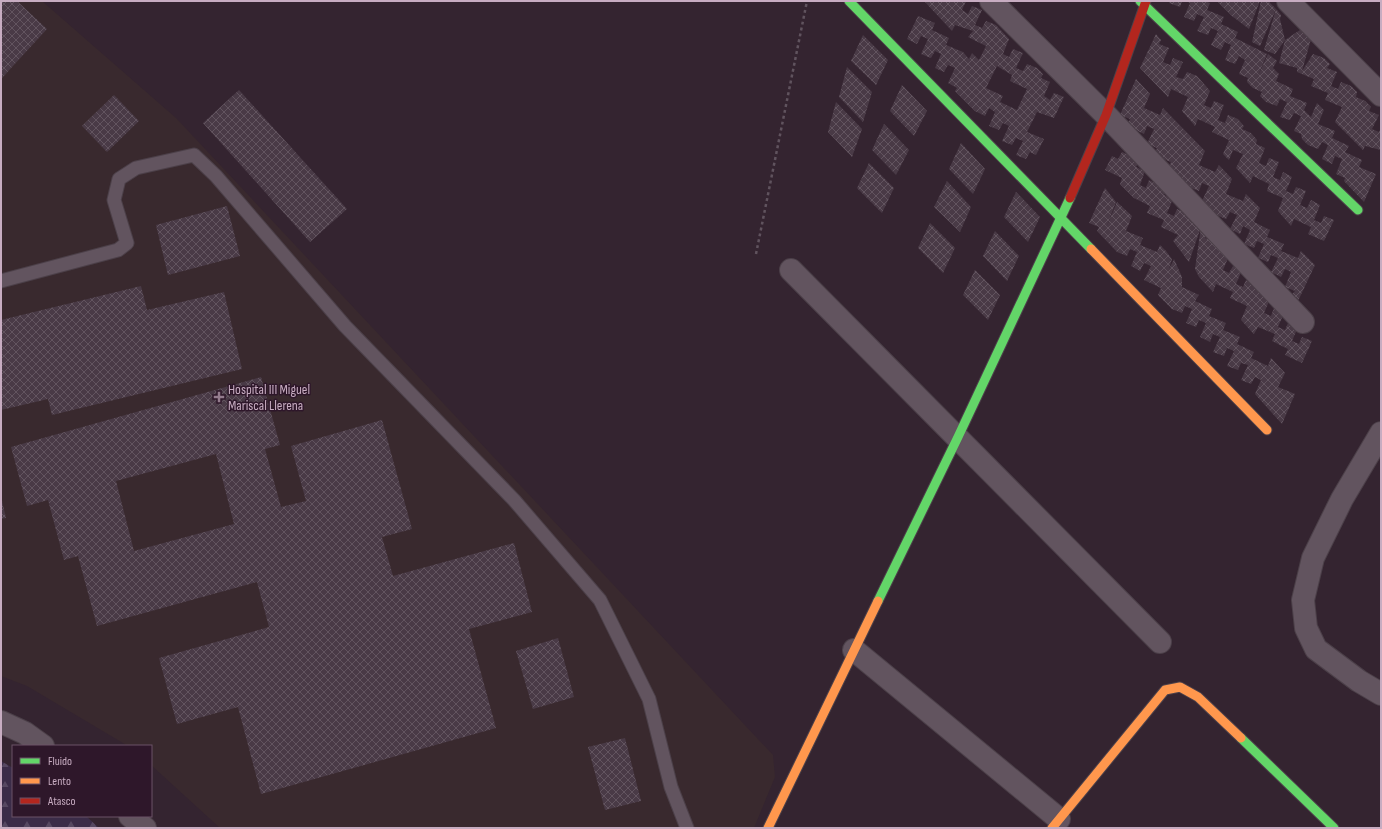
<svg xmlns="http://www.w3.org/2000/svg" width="1382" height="829" font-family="'Sofia Sans Condensed',sans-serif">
<defs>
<pattern id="forest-firs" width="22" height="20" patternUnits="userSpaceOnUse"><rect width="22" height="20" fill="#3b2c48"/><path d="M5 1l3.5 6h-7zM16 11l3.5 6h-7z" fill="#564861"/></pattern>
<pattern id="building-cross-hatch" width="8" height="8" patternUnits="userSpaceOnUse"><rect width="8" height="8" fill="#493a46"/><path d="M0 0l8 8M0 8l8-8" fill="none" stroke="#62545f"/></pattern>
</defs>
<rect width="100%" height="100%" fill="#342430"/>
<polygon fill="#39292e" points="1,1 42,1 176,118 773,755 775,777 754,828 220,828 151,765 151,746 128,746 27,686 1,676"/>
<polygon fill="url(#forest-firs)" points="1,761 13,768 13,816 86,816 99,828 1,828"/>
<g fill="url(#building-cross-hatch)" fill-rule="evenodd">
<polygon points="1,1 17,1 47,29 1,79"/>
<path d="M925,1h41l-4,9 6,4 4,-8 10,4 -7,15 7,3 4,-7 10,4 13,14 -6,15 6,3 4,-8 10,4 -7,15 7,3 4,-7 10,4 6,6 -2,4 9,4 -6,14 6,4 4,-7 10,4 -10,21 -17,-6 -10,20 17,7 -8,16 -6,-3 -4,7 -10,-4 7,-14 -7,-3 -4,7 -10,-4 7,-15 -6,-3 -4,7 -10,-4 6,-14 -6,-4 -4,8 -10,-5 -20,-20 2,-3 -9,-5 7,-15 -7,-3 -4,7 -9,-4 6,-14 -6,-3 -4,7 -10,-4 7,-15 -7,-3 -4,8 -10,-5 11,-23 17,7 -3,7 17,8 -3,7 17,7 6,7 3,-6 7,7 7,-14 -18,-9 5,-6 -18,-6 -3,6 -27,-29zM997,66l15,9 -2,6 17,8 -10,21 -17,-8 3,-6 -17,-8z"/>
<polygon points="1170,1 1182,1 1180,7 1169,3"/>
<polygon points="1186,1 1205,1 1210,3 1207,10 1224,17 1221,24 1238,32 1235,38 1267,54 1257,78 1268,54 1277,61 1273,68 1279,74 1276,81 1293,89 1290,96 1307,103 1304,110 1311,117 1317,103 1324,110 1318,124 1335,131 1332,138 1349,146 1345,152 1362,160 1359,167 1376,174 1364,202 1344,181 1345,178 1336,174 1342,159 1335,156 1332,164 1322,159 1328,145 1322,142 1318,149 1308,145 1302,139 1301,134 1294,131 1301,116 1294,113 1290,120 1280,117 1287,102 1280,99 1277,106 1266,102 1260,96 1262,92 1253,88 1247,82 1248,78 1239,74 1245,60 1239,56 1235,64 1225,60 1231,45 1225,42 1221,50 1211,45 1218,31 1211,28 1208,35 1197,31 1204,17 1197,14 1194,21 1184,17 1190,3"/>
<polygon points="1217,1 1260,1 1249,29 1232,16"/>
<polygon points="1261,1 1268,1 1276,9 1281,15 1280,19 1285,40 1303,28 1313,32 1302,71 1313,54 1324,58 1330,64 1327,68 1337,72 1331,86 1338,89 1341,82 1351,86 1357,92 1356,97 1365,101 1371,107 1369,111 1379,115 1372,129 1379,132 1381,128 1381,150 1365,146 1363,150 1335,122 1342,107 1325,100 1328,93 1311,86 1314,79 1297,72 1297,68 1279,63 1285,40 1275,54 1264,50 1276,9 1260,46 1252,42"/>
<polygon points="1156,34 1161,40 1159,44 1169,48 1163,62 1170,65 1173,58 1183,62 1176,77 1183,79 1187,72 1197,76 1210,91 1204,105 1211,108 1214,101 1224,105 1218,120 1225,123 1228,115 1238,119 1244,126 1242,129 1251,133 1257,140 1256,144 1265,148 1259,163 1266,166 1269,158 1279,162 1273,177 1280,180 1283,172 1292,177 1286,191 1293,194 1296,187 1306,191 1300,205 1307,208 1311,200 1320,205 1314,220 1321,223 1324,216 1334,220 1324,241 1308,234 1311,227 1294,219 1291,226 1278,211 1283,198 1267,191 1269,184 1253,176 1250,183 1236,168 1243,154 1233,150 1229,160 1223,154 1229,140 1212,132 1215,127 1198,119 1195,126 1182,111 1188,97 1171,89 1168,97 1140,68"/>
<polygon points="863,35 888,60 876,85 851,61"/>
<polygon points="847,67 872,92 863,122 839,97"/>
<polygon points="1136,79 1150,94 1144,108 1160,115 1163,108 1205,151 1199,165 1215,172 1219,165 1232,179 1226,194 1243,201 1246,194 1260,208 1254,222 1270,230 1267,237 1284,244 1281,251 1298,258 1301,251 1315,265 1298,301 1292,294 1295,291 1285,287 1291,272 1285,269 1281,277 1271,272 1278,258 1271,255 1268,262 1258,258 1264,244 1257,241 1254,248 1244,244 1250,230 1243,226 1240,234 1230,229 1237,215 1230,212 1226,219 1216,215 1202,201 1209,186 1202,183 1199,191 1189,187 1169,166 1171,162 1161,158 1155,152 1157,148 1147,144 1154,129 1147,126 1144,134 1134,129 1128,123 1130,119 1120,115"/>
<polygon points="902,85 927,111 914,136 890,111"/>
<polygon points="239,90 347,209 310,242 203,123"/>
<polygon points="114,95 139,121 107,152 82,126"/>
<polygon points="836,102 862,129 852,157 828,132"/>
<polygon points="884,124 909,150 896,175 872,150"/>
<polygon points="961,143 985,169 973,194 949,169"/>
<polygon points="1122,152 1132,156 1138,163 1136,167 1145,171 1140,185 1146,188 1149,180 1159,185 1166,191 1164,195 1173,199 1167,213 1174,216 1177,209 1187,213 1207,234 1205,238 1215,242 1229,256 1223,270 1229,273 1233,266 1242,270 1236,284 1243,287 1246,280 1257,285 1270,299 1264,313 1271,316 1274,308 1284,313 1278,327 1285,330 1288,323 1298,327 1292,341 1299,344 1302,337 1312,341 1302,363 1285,355 1288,349 1272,341 1275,334 1258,327 1254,334 1241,320 1247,306 1230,298 1233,292 1216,284 1213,292 1199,277 1195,269 1201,227 1189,262 1173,241 1178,235 1161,227 1164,220 1147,213 1150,206 1134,198 1120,184 1122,178 1105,170 1112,156 1118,159"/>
<polygon points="869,163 894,188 882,213 857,188"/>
<polygon points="947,181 971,207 960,232 934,207"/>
<polygon points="1105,188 1116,202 1106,228 1117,202 1132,216 1126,231 1143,238 1140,245 1157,252 1160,245 1166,251 1172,259 1169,269 1174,259 1182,277 1182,287 1199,295 1195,301 1212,309 1209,316 1226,323 1223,330 1240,337 1237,344 1254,352 1251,358 1268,366 1271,358 1285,373 1278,387 1295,394 1282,424 1255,394 1261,380 1255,377 1251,384 1241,380 1248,365 1241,363 1238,370 1227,366 1234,351 1227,348 1224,356 1213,352 1220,337 1213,334 1210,342 1200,337 1206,323 1199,320 1196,327 1186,323 1192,309 1185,306 1182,313 1172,309 1158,295 1161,288 1144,280 1151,266 1144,263 1140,271 1131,266 1137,252 1130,249 1127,256 1117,252 1097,231 1099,227 1089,223"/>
<polygon points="1016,192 1040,217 1028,242 1004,217"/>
<polygon points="227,206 240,256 168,275 156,225"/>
<polygon points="930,223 955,248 943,273 918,248"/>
<polygon points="995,231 1019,256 1007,281 983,256"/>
<polygon points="975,270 1000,295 988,320 963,295"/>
<polygon points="141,286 147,310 224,292 242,369 52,415 48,399 1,410 1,320"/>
<path d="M261,377l19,68 -15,4 16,58 25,-6 -15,-55 91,-26 30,109 -30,8 11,39 121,-33 18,69 -63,17 27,99 -235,66 -23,-87 -61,17 -18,-66 110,-31 -12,-45 -160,44 -19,-70 -14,4 -16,-60 -21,6 -16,-59zM216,454l18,70 -100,27 -18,-70z"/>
<polygon points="2,501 6,518 1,519 1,502"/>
<polygon points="558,638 574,697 533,709 516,651"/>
<polygon points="625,738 641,801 605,810 588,747"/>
</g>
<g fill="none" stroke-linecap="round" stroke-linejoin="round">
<g stroke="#4c4049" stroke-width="15">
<polyline id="lane" points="1,281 118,250 127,243 114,200 119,179 136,168 194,155 216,176 345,326 514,500 600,600 649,699 671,787 687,828"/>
</g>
<g stroke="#4c4049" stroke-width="24">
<g id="street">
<polyline points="991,1 1106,115 1303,322"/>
<polyline points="1288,1 1381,95"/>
<polyline points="791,270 1160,642"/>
<polyline points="1381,433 1342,499 1313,558 1303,600 1306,628 1316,649 1359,681 1381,694"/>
<polyline points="854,650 1059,819"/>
<polyline points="1,722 25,733 43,746"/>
<polyline points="130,816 145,828"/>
</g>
</g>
<g stroke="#4c4049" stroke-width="11">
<g id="fast">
<polyline points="849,1 1091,249"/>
<polyline points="1140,1 1358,210"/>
<polyline points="878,601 958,437 1070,198"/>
<polyline points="1241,738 1334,828"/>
</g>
</g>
<g stroke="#4c4049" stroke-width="11">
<g id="slow">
<polyline points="1091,249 1267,430"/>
<polyline points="768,828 878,601"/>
<polyline points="1052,828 1165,690 1180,687 1198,697 1241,738"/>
</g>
</g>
<g stroke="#4c4049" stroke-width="11">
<polyline id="jam" points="1070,198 1106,115 1146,1"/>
</g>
<polyline stroke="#60535e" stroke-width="2.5" stroke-dasharray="3 3" stroke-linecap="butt" points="756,254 807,1"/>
<use href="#lane" stroke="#62545f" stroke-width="13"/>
<use href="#street" stroke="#62545f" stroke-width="22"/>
<use href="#fast" stroke="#63d668" stroke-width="9"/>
<use href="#slow" stroke="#ff974d" stroke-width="9"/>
<use href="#jam" stroke="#b3261e" stroke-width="9"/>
</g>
<path fill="#947c8e" stroke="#2e172a" stroke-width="1.5" d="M217 391h4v4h4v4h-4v4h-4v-4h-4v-4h4z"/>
<g text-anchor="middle" stroke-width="3" stroke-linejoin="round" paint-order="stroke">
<g font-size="14" fill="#c7acc1" stroke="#2e172a" text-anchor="start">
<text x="228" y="394">Hospital III Miguel<tspan x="228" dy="16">Mariscal Llerena</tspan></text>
</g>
</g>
<rect width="1382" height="829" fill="none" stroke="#c7acc1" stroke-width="4"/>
<rect x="12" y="745" width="140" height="72" fill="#2e172a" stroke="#6b5366"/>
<rect x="20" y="758" width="20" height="6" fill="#63d668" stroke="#6b5366"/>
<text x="48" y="765" font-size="12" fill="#c7acc1">Fluido</text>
<rect x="20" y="778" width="20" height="6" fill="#ff974d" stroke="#6b5366"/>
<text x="48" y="785" font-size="12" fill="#c7acc1">Lento</text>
<rect x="20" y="798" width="20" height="6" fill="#b3261e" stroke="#6b5366"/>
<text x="48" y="805" font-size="12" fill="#c7acc1">Atasco</text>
</svg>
